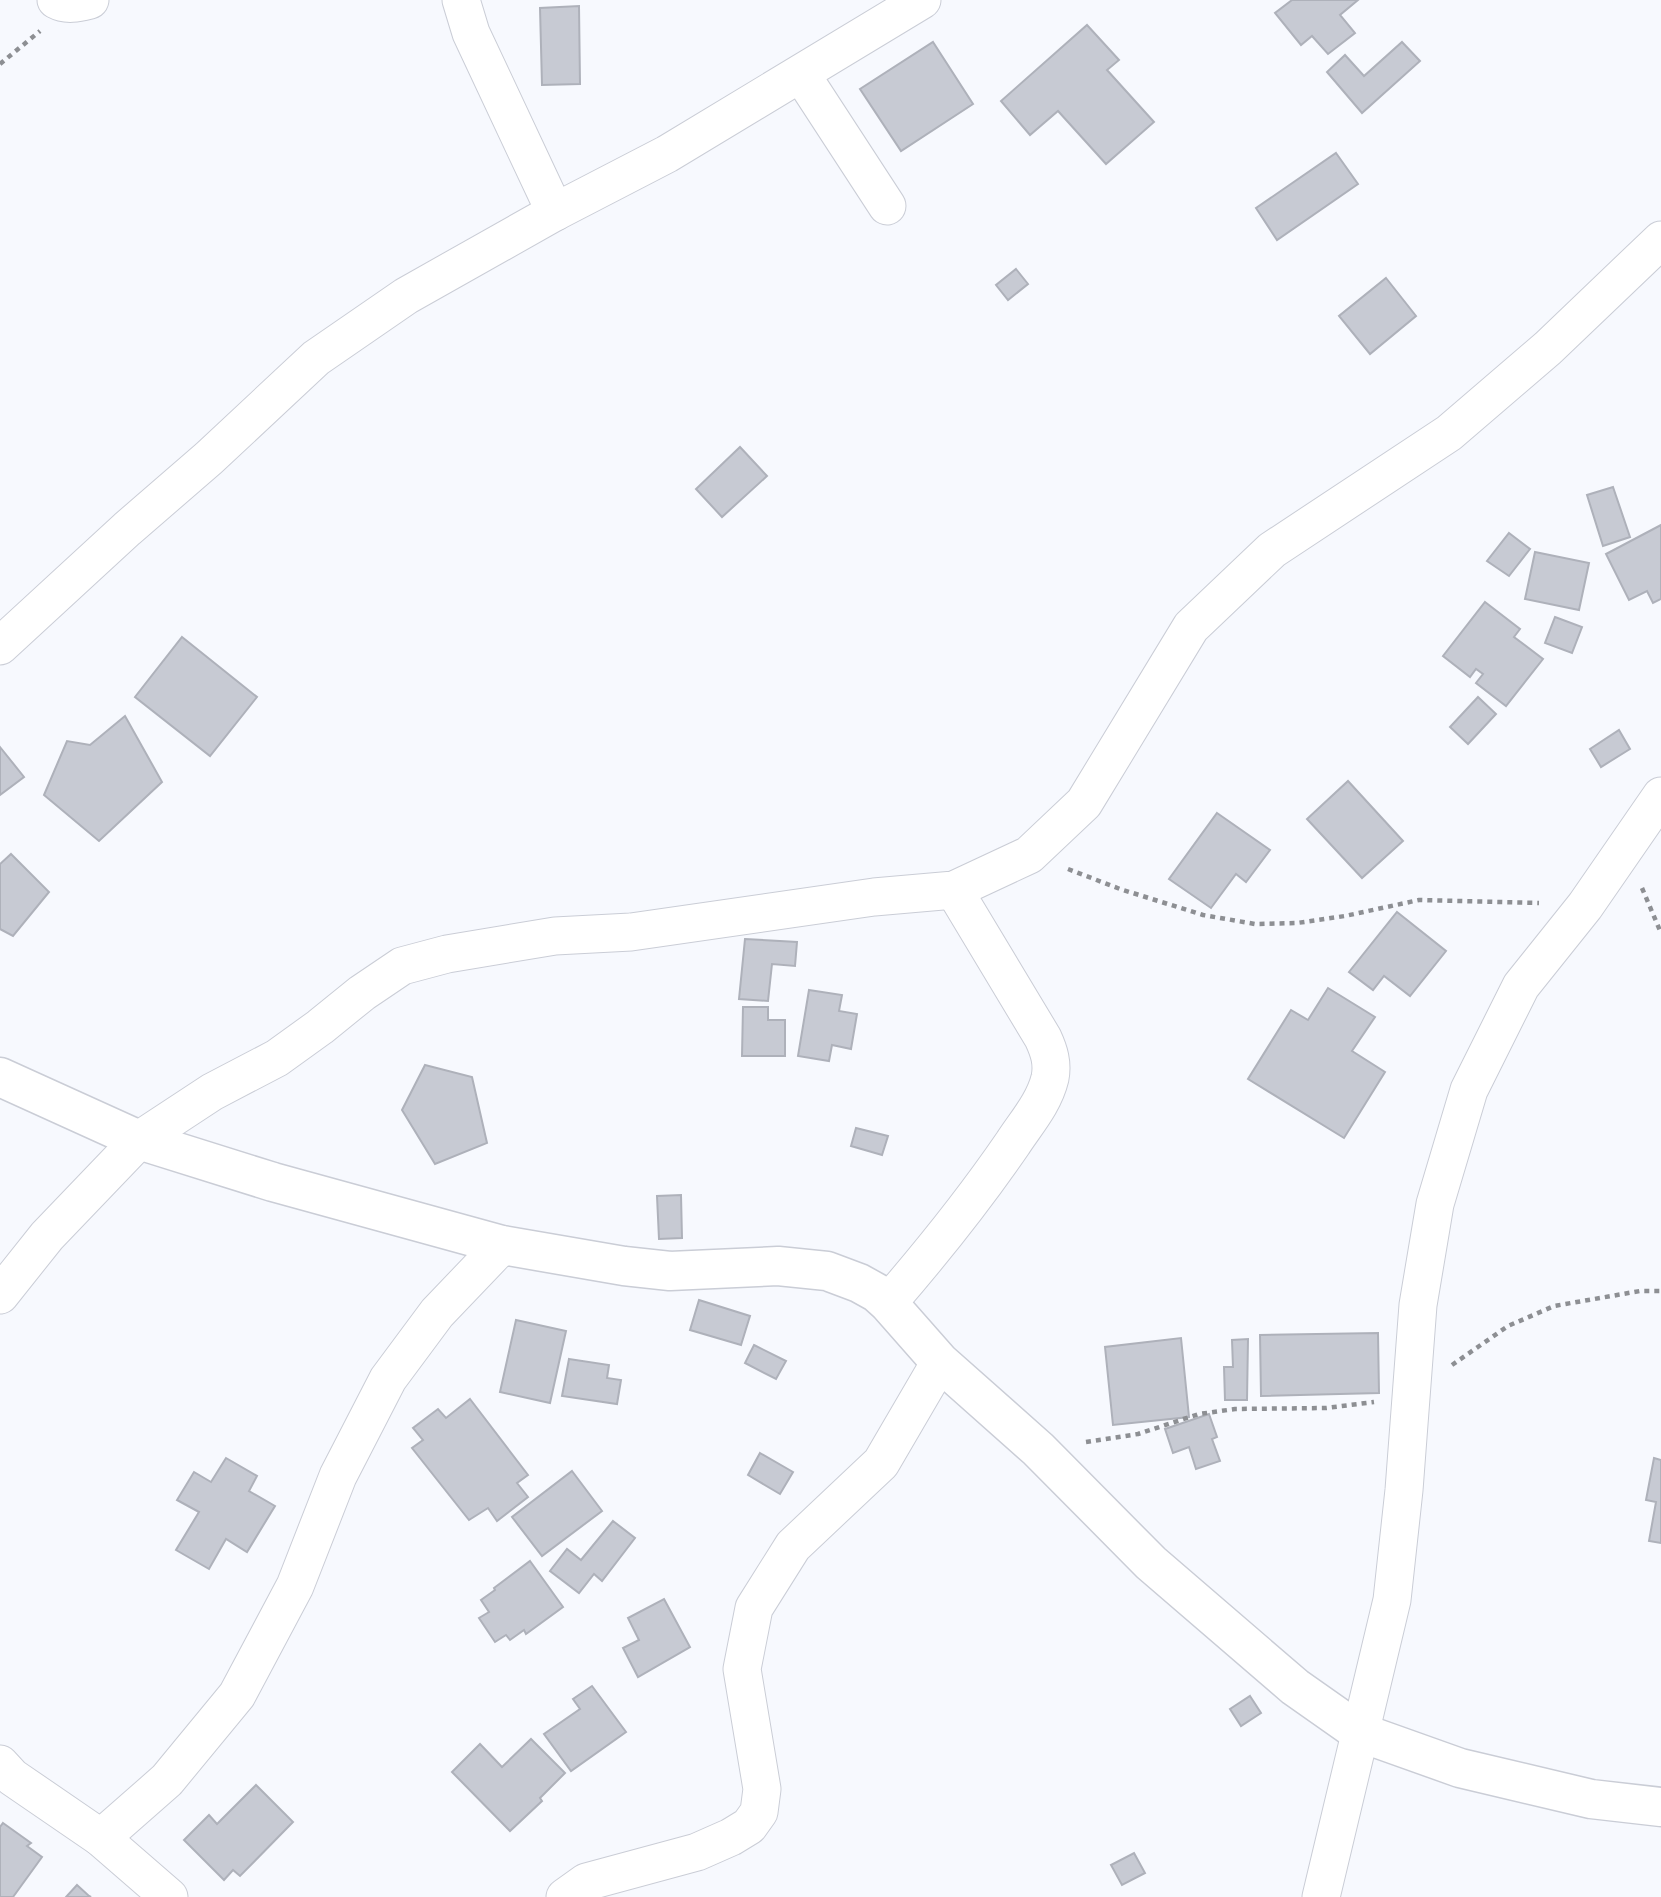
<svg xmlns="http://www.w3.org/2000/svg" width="1661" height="1897" font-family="'Zilla Slab',serif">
<rect width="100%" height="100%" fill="#f7f9fe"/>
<g fill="#c7cad3" stroke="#aeb1ba" stroke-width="2">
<polygon points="1292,0 1358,0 1340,15 1355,33 1328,54 1312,36 1301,45 1275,13"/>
<polygon points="579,6 580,84 542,85 540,8"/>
<polygon points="1087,25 1119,60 1107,70 1154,122 1106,164 1058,111 1030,135 1001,101"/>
<polygon points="933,42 973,104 901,151 860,89"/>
<polygon points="1402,42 1420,61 1362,113 1327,72 1345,55 1364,76"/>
<polygon points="1336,153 1358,184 1277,240 1256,208"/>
<polygon points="1016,269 1028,284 1008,300 996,285"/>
<polygon points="1386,278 1416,316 1370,354 1339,316"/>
<polygon points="740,447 767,476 722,517 696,489"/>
<polygon points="1613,487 1630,537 1603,546 1587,495"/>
<polygon points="1661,525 1661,599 1653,603 1647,591 1629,600 1606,554"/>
<polygon points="1509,533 1530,549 1509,576 1487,561"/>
<polygon points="1535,552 1589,563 1579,610 1525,599"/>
<polygon points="1485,602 1520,629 1514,637 1543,659 1506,706 1476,683 1483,674 1476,669 1470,677 1443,656"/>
<polygon points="1555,617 1582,627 1572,653 1545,643"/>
<polygon points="182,637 257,697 210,756 135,697"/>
<polygon points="1478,697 1496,714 1468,744 1450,727"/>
<polygon points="125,716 162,782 99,841 44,795 67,741 90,745"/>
<polygon points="1619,730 1630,749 1601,767 1590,749"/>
<polygon points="0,747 24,777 0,795"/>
<polygon points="1348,781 1403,841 1362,878 1307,819"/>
<polygon points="1217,813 1270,850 1246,882 1236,874 1211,908 1169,879"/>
<polygon points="11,854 49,892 13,936 0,929 0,864"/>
<polygon points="1397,912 1446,951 1410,996 1384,976 1373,990 1349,972"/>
<polygon points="745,939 797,942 795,966 772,964 768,1001 739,999"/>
<polygon points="1328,988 1375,1017 1352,1051 1385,1072 1344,1138 1248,1079 1291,1010 1308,1020"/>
<polygon points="809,990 842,995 839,1011 857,1014 851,1049 832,1045 829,1061 798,1056"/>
<polygon points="743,1007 768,1007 768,1020 785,1020 785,1056 742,1056"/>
<polygon points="425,1065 472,1077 487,1143 435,1164 402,1110"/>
<polygon points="856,1128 888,1136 882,1155 851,1146"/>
<polygon points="681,1195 682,1238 659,1239 657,1196"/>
<polygon points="699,1300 750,1316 741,1345 690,1330"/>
<polygon points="516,1320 566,1331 550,1403 500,1392"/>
<polygon points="1378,1333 1379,1393 1261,1396 1260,1335"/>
<polygon points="1181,1338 1189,1417 1113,1425 1105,1347"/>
<polygon points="1248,1339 1247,1400 1225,1400 1224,1367 1233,1367 1232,1340"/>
<polygon points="754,1345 786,1361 776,1379 745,1363"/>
<polygon points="569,1359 609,1365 607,1378 621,1380 617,1404 562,1396"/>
<polygon points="470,1399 528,1475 517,1483 528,1497 497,1521 488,1508 469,1520 412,1448 423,1440 413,1428 438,1409 446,1418"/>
<polygon points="1209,1414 1217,1437 1212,1439 1220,1461 1196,1469 1189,1447 1173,1453 1165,1429"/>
<polygon points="760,1453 793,1472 780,1494 748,1475"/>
<polygon points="226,1458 257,1476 249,1491 275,1506 247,1552 226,1539 209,1569 176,1550 199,1512 177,1500 194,1472 211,1482"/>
<polygon points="1654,1458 1661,1460 1661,1543 1649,1541 1656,1502 1646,1500"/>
<polygon points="572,1471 602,1511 542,1556 512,1517"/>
<polygon points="613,1521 635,1538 602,1581 594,1574 579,1593 550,1571 567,1549 581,1560"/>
<polygon points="530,1561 563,1607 526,1634 524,1630 510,1640 506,1635 495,1642 479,1618 489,1612 481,1600 495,1590 494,1588"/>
<polygon points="664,1599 690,1647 638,1677 623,1648 639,1640 628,1618"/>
<polygon points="592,1686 626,1732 571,1771 544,1734 580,1709 573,1699"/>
<polygon points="1250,1696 1261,1713 1241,1726 1230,1709"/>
<polygon points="531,1739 565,1773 540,1798 542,1801 510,1831 452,1772 480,1744 502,1767"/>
<polygon points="256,1785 293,1822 240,1876 233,1870 224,1880 184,1840 209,1815 217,1824"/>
<polygon points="3,1823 31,1843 27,1846 42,1857 13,1897 0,1897 0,1827"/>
<polygon points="1134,1853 1145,1873 1122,1885 1111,1865"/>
<polygon points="77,1885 89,1896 91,1897 66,1897"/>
</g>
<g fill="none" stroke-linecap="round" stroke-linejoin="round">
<g stroke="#cacdd6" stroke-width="39">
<g id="street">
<path d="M56,0c11,6 22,3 34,0"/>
<polyline points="461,0 471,33 555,212"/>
<polyline points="801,74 887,206"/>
<polyline points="0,646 127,529 209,458 316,358 406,296 555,212 667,154 922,0"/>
<polyline points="0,1295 47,1236 139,1140 212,1092 277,1058 320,1027 362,993 402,966 447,954 555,936 631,932 874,897 954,890 1029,855 1084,803 1191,627 1272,550 1449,433 1548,348 1661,240"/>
<path d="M888,1303c45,-52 86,-103 125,-160 13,-20 31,-40 37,-65 3,-15 -1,-27 -7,-40l-89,-148"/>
<polyline points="0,1764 12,1777 101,1838 169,1897"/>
<polyline points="101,1838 167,1780 237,1695 295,1586 338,1476 388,1379 437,1313 502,1245"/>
<polyline points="565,1897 586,1882 697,1852 731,1837 749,1826 759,1812 762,1789 742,1669 754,1608 793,1546 881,1463 940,1362"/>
<polyline points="1321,1897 1392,1600 1404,1490 1418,1305 1435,1204 1469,1090 1521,986 1585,906 1661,796"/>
</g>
</g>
<g stroke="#cacdd6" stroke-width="41">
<polyline id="secondary" points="0,1077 139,1140 273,1182 502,1245 624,1266 670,1271 778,1266 827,1271 859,1283 877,1293 888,1303 940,1362 1038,1449 1151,1563 1295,1687 1359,1732 1460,1768 1591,1799 1661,1807"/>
</g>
<g stroke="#8d8f93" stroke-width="4.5" stroke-dasharray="5 5" stroke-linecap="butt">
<polyline points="0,64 40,31"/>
<polyline points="1068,869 1120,889 1203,915 1255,924 1297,923 1345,916 1419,900 1539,903"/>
<polyline points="1642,888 1661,933"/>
<polyline points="1452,1365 1508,1326 1554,1306 1640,1291 1661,1291"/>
<polyline points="1086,1442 1138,1434 1199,1414 1235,1409 1326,1408 1374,1402"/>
</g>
<use href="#street" stroke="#fff" stroke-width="37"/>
<use href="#secondary" stroke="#fff" stroke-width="38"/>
</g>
</svg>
